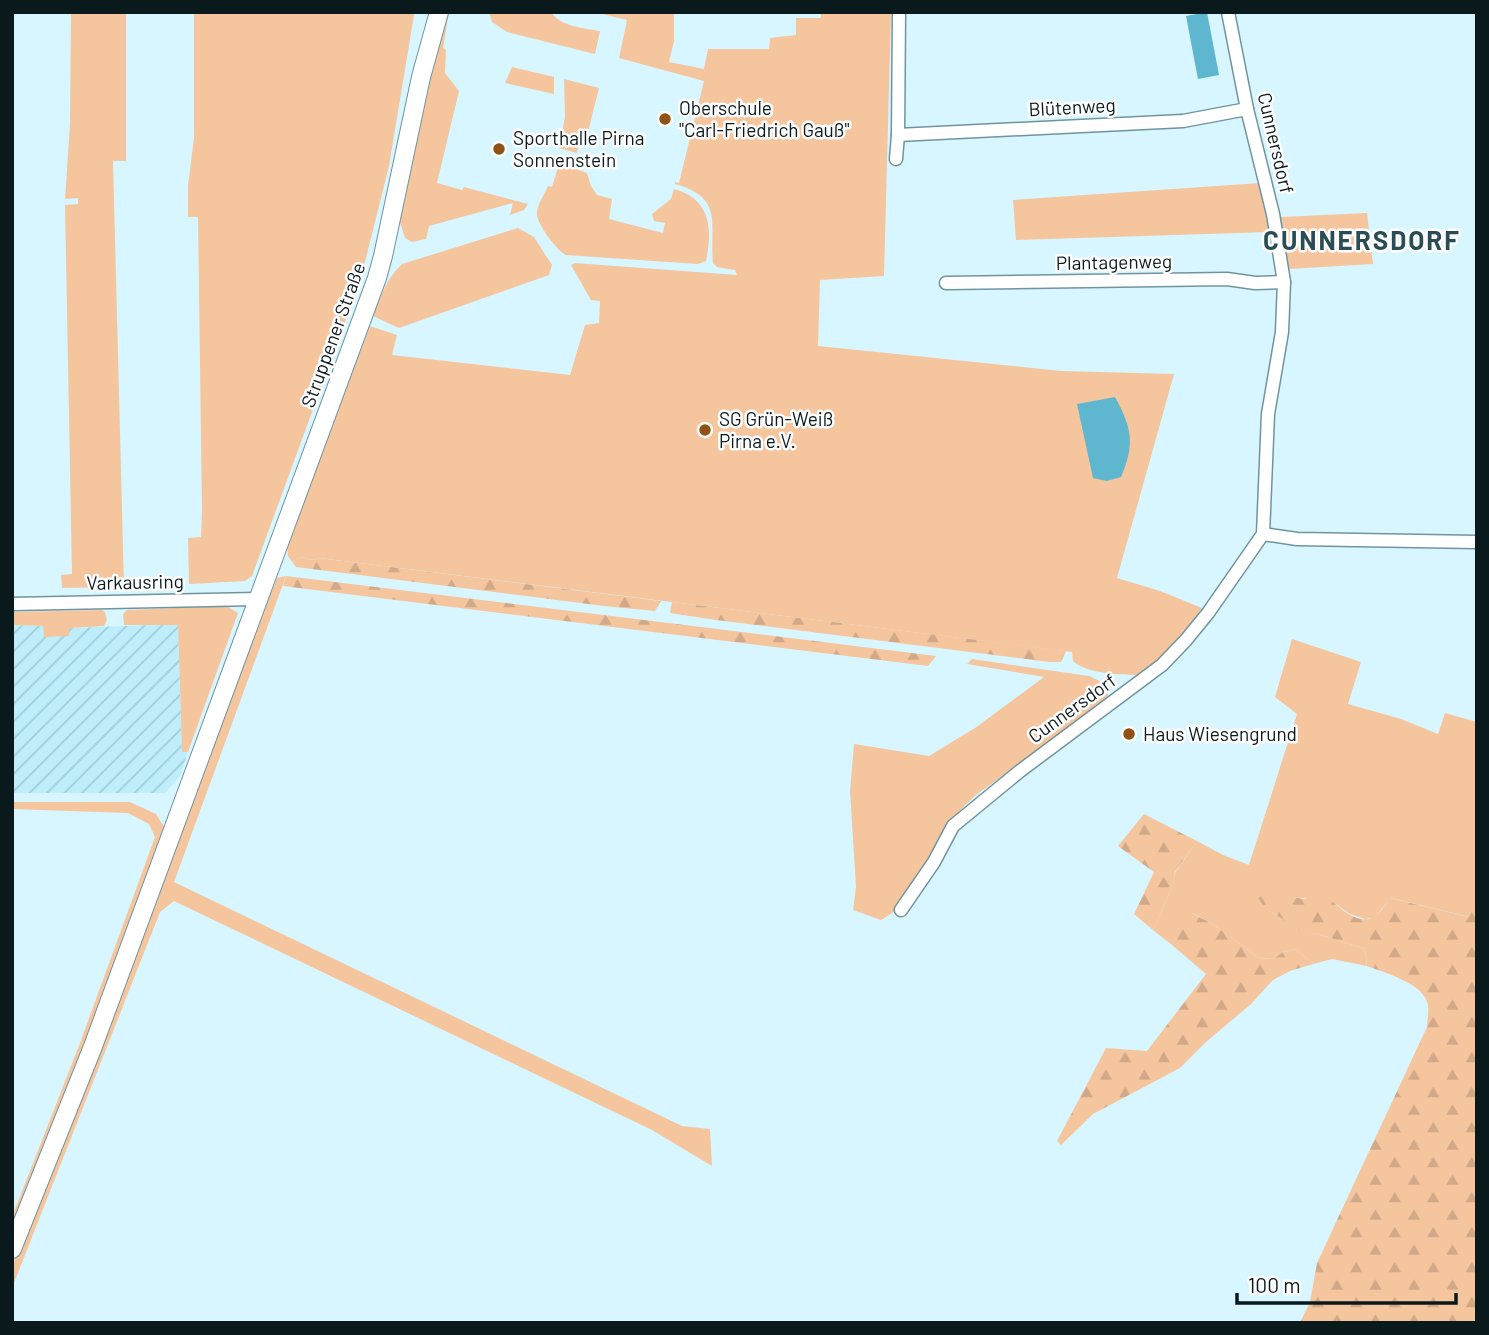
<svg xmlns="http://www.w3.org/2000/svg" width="1489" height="1335" font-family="Barlow,sans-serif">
<defs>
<pattern id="industrial-furrows" width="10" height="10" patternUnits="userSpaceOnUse" patternTransform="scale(1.75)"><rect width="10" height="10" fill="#beeefc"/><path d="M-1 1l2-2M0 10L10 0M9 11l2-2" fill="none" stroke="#a2ccd7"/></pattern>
<pattern id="forest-firs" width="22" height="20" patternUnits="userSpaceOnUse" patternTransform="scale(1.75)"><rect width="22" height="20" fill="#f5c59e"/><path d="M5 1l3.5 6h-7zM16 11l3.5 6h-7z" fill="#d1a988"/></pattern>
</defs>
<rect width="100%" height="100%" fill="#d8f6ff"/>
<polygon fill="url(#industrial-furrows)" points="178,624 182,751 188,752 180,776 165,793 12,793 12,625 43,626 44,636 69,628"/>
<g fill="#f5c59e">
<polygon points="71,12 126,12 126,161 113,161 124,587 62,588 61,575 72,574 65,205 78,204 78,198 65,199 70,124"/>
<polygon points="194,12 412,12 414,15 389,166 366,258 349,311 252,576 245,581 189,584 188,538 201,537 202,510 198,217 188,217 188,186 194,138"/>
<path d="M489,12h62c10,15 33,16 49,19l-5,23 -88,-22 -15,-10z"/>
<path d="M575,12h99v29l-5,21 35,7 4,-20h61l1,-11 26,-3v-17h25v-6h70l-7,264 -64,4 -2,66 243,25 113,3 -57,204 43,13 42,17c-18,24 -37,47 -60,67 -19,0 -56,-1 -69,-14l-1,-9 -753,-94 -6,2 -13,-3 -7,6 -5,-7 -1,-11 83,-219 27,9 -5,20 178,20 15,-50 14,-2 1,-22 -9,-1 -20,-35 4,-2 162,12 -2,-5 -18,-3 -4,-4c-4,-39 12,-65 -38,-79v-2l4,1 25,-102 -85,-23 8,-38 -29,-7z"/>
<polygon points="444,13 448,18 443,48 446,50 445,73 459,91 437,183 462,190 464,187 528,204 524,210 510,215 513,203 429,226 426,239 412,242 405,238 400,222"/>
<polygon points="512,67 554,77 554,94 505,83"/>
<polygon points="564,79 599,88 588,132 581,131 577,153 559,148 565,117"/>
<path d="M563,160l8,2 2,6 14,5 4,13 6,9 15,4 -3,20 54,14 2,-10 -11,-2 -2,-7 19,-15 3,-10c36,10 39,38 32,72l-8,3 -132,-9c-9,-4 -30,-32 -29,-42 0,-9 8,-19 11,-27l4,1 7,-23z"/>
<polygon points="1260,183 1270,232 1016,240 1013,200"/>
<polygon points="1367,213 1373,264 1289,269 1280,217"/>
<path d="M518,228l16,9 18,28 -3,10 -150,53 -26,-12c8,-20 13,-37 29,-52z"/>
<path d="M286,576l-112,306 508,244 28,3 2,37 -60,-36 -478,-229 -14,11 -148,376v-21c90,-229 174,-460 265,-689z"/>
<polygon points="227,606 238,613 188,752 182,752 178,625 124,625 123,614 127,610"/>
<polygon points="102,610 105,612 107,620 104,626 70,628 69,636 44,637 43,626 12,625 12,612"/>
<polygon points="1292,639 1361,662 1348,704 1401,719 1438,734 1445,713 1477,722 1477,899 1470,917 1391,898 1374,918 1365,919 1350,914 1330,900 1287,897 1266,909 1281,918 1294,929 1328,937 1365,949 1367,966 1332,959 1313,964 1296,949 1283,952 1273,959 1259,958 1213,924 1192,913 1172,945 1153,930 1173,885 1175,873 1197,841 1223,855 1249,865 1297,714 1275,697"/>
<polygon points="972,659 1089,676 1106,684 1108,695 1101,704 976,795 948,822 932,853 897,910 881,920 853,910 856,887 850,791 854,744 929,756 975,728 1044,677 967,664"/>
<polygon points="12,802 130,802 156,814 166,830 86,1046 12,1234 12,1217 80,1043 155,837 149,824 128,813 12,809"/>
</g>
<g fill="url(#forest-firs)">
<polygon points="300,557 313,560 319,558 661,601 655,611 604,606 296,567 293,563"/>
<polygon points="286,576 936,656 928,666 283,586"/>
<polygon points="672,602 1066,651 1061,662 1050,662 716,620 670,613"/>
<polygon points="1144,814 1197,841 1175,872 1173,885 1153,930 1134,914 1154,872 1118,846"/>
<path d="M1321,889c10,12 37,40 54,27 6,-4 11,-12 15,-18l79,19 8,-18v424h-177l10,-21 7,-39 110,-236c0,-7 2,-15 1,-22 -4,-22 -43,-32 -61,-39l-2,-17 -37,-12 -35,-8 -12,-11 -15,-9 -8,-11 12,-5 34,6z"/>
<polygon points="1191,913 1213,924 1259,958 1273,959 1283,952 1296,949 1313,964 1290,971 1273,980 1251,1004 1206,1042 1180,1068 1093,1114 1061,1145 1057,1141 1106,1048 1147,1051 1206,974 1172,945"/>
</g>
<g fill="#5eb7ce">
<polygon points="1207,12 1219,75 1198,79 1186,16"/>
<path d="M1115,397c17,31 20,47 6,80l-14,4 -14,-3 -16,-74z"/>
</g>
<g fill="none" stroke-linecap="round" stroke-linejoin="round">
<g stroke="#70949e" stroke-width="15">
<g id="minor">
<polyline points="899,12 898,135 1183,121 1247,109"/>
<polyline points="896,159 898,135"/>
<polyline points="946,283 1227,279 1255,283 1284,282"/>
<polyline points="1263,534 1297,539 1477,542"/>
<polyline points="12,604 259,599"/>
<polyline points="901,910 934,862 953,826 1020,771 1162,665 1186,640 1208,613 1263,534 1268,414 1282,332 1284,282 1273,214 1247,109 1228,12"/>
</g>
</g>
<g stroke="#70949e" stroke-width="20">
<polyline id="secondary" points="12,1249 92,1049 377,278 383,256 421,77 439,12"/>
</g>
<use href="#minor" stroke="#fff" stroke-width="12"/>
<use href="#secondary" stroke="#fff" stroke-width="18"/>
</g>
<g fill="#8f5214" stroke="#fdfdfd" stroke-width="2.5">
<circle cx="665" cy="119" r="7"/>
<circle cx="499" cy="149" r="7"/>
<circle cx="705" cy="430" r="7"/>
<circle cx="1129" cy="734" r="7"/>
</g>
<g text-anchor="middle" stroke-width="5" stroke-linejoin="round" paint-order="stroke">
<g font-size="19" fill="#0a191c" stroke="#fdfdfd">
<text transform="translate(1072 107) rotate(-3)" y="7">Blütenweg</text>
<text transform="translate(1276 143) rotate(77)" y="7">Cunnersdorf</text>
<text transform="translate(1114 262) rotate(-1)" y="7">Plantagenweg</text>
<text transform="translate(333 335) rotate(-70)" y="7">Struppener Straße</text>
<text transform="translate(135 582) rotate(-1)" y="7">Varkausring</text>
<text transform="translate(1072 708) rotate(-36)" y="7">Cunnersdorf</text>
</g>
<g font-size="19" fill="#0a191c" stroke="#fdfdfd" text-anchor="start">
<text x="679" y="115">Oberschule<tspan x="679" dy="22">"Carl-Friedrich Gauß"</tspan></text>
<text x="513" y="145">Sporthalle Pirna<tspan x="513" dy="22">Sonnenstein</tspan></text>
<text x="719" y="426">SG Grün-Weiß<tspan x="719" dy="22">Pirna e.V.</tspan></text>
<text x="1143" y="741">Haus Wiesengrund</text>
</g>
<g font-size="26" font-weight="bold" letter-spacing="2" fill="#2a4c55" stroke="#fdfdfd">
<text x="1362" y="250">CUNNERSDORF</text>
</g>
</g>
<rect width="1489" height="1335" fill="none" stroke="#0a191c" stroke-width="28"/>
<path d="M1237 1293v10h219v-10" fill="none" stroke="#0a191c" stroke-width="3.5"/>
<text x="1248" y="1293" font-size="21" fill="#0a191c" stroke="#fdfdfd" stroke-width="5" paint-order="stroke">100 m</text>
</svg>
